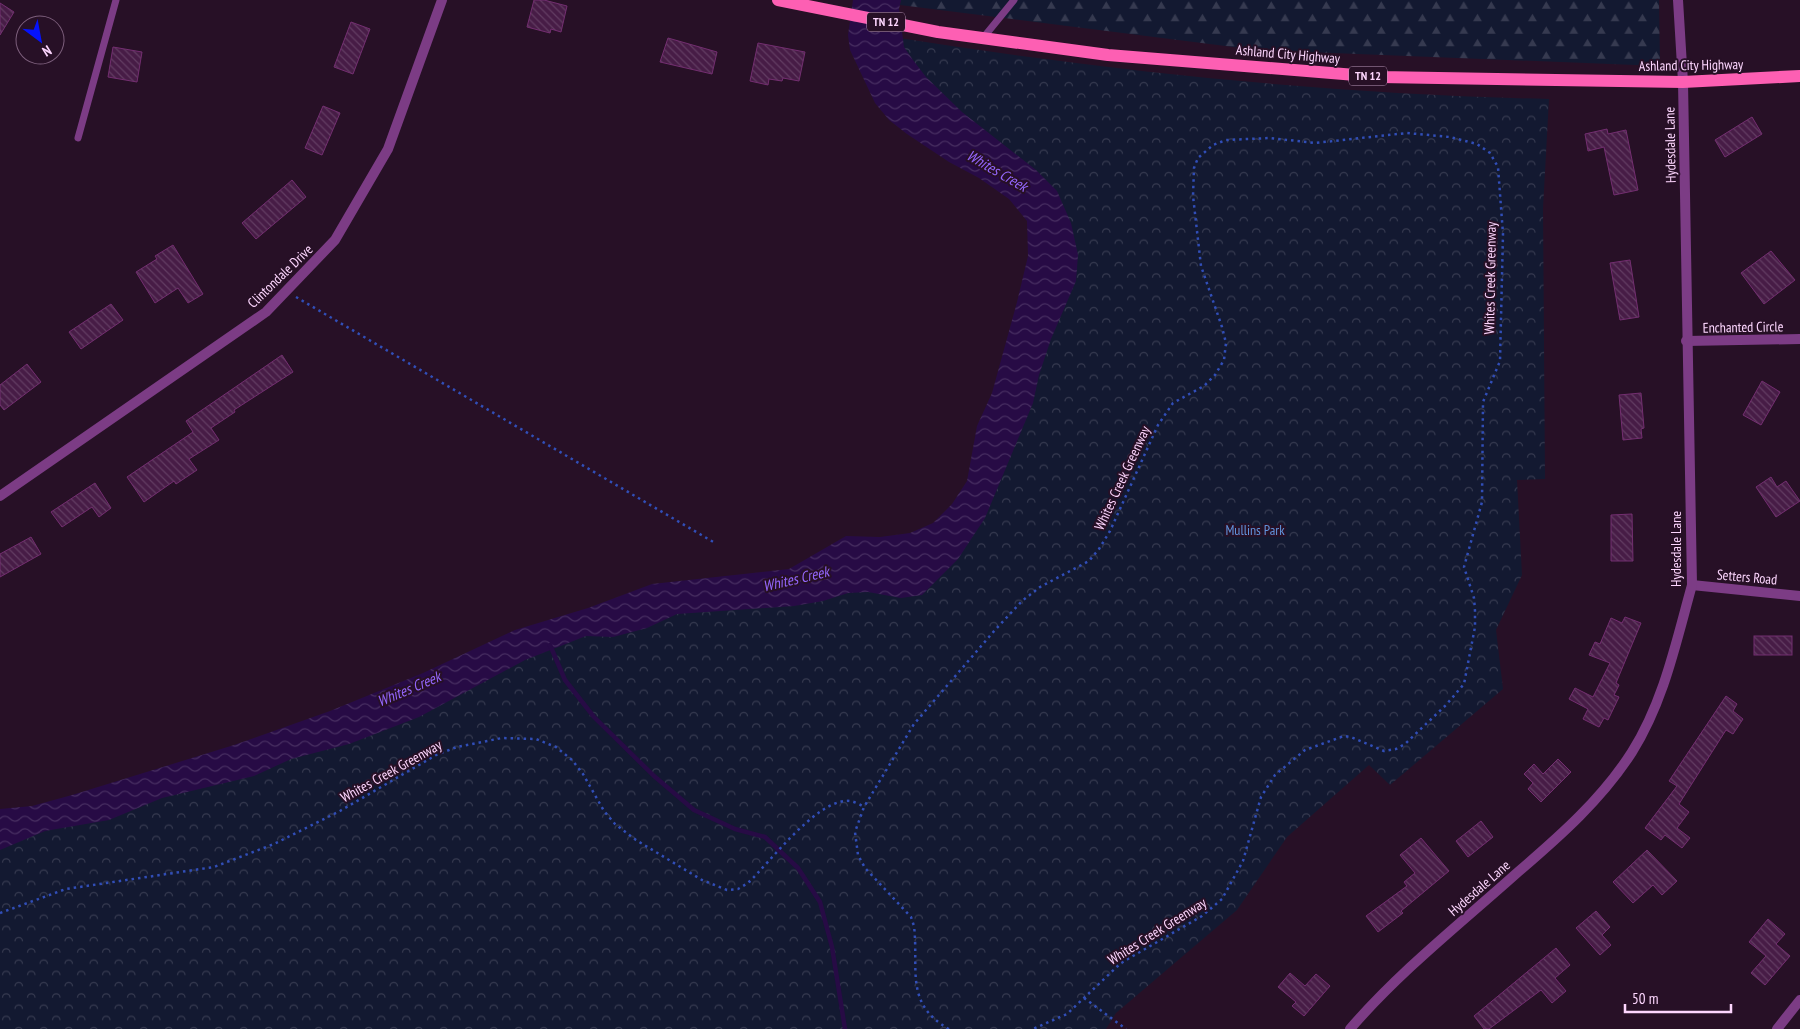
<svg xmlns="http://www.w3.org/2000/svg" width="1800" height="1029" font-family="'PT Sans Narrow',sans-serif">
<defs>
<pattern id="forest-firs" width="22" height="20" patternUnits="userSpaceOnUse" patternTransform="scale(1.25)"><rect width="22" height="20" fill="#131931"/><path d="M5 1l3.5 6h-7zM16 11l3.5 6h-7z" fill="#363a50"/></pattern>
<pattern id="park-crowns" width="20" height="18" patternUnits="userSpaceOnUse" patternTransform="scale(1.25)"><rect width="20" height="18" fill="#131931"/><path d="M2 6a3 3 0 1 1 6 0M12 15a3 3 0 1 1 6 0" fill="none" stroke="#363a50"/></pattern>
<pattern id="water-waves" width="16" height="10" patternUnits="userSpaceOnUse" patternTransform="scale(1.25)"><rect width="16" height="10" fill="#270b45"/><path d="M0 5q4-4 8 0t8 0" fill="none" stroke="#472e61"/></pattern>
<pattern id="building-back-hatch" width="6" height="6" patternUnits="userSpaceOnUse" patternTransform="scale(1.25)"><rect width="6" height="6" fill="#471c46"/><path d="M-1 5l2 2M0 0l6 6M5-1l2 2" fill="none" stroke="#623c62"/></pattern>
</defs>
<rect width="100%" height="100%" fill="#271026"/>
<polygon fill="url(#forest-firs)" points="901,0 1659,0 1660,66 1257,50 900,5"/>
<path fill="url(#park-crowns)" d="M899,38c216,34 432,56 650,61l-6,109 2,271 -28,1 5,95 -26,55 7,59 -113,96 -21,-20 -82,72 -50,73 -121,103 -10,16h-1106v-192l570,-202 117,-31 156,-23 128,-67 76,-323 -126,-97z"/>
<polygon fill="url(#water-waves)" points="853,0 901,0 899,9 904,47 913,60 926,77 962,112 1036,170 1057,191 1071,223 1078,255 1076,281 1051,339 1039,375 1033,403 985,518 958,559 922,595 901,598 868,592 848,593 823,601 794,606 677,614 647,628 613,637 586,636 525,660 419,717 349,744 291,759 254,776 162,798 109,820 45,831 0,850 0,809 32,806 72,795 234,745 330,711 423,673 515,630 588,608 652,584 789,569 846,536 880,537 910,533 933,523 952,504 967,481 977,426 992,393 1017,302 1028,256 1027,221 1009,199 979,178 949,162 907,134 889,120 875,103 850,50 848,35"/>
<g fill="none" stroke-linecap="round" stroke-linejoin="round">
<polyline stroke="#270b45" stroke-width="4.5" points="550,645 565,680 594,717 654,776 694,810 735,829 765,837 798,868 820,902 832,947 845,1029"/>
</g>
<g fill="url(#building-back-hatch)" stroke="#732e70">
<polygon points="534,0 544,0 567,6 561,32 551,29 550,33 527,27"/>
<polygon points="0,3 14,12 0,35"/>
<polygon points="351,22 370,29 353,74 334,67"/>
<polygon points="668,38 717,52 712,74 660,62"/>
<polygon points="758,43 805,52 799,81 783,78 782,81 769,79 768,85 750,81"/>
<polygon points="113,47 142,52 137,82 108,77"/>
<polygon points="323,106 340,113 322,155 305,148"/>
<polygon points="1752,117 1762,134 1725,157 1715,140"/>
<polygon points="1607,129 1608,134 1626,130 1638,190 1614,195 1604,147 1588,151 1585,134"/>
<polygon points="292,180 306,197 256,239 242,223"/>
<polygon points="173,245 203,294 188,303 178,288 155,303 136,272 157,259 155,256"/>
<polygon points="1771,251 1795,280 1764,304 1741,273"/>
<polygon points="1630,260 1639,317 1620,320 1610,263"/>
<polygon points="111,304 123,320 81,349 69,332"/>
<polygon points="282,355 293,372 234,410 235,412 211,428 219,440 189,459 197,470 176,484 174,481 144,502 127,477 193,432 186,421"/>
<polygon points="27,364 41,382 4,410 0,405 0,385"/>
<polygon points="1762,381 1780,392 1761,425 1743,415"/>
<polygon points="1641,393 1644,428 1641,429 1642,438 1623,440 1619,395"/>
<polygon points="1771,477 1777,487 1786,481 1800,501 1776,517 1756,487"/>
<polygon points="95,483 111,508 99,517 92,507 62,527 51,512"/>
<polygon points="1632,514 1633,561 1611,561 1611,515"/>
<polygon points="31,537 41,554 0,577 0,554"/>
<polygon points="1625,617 1641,623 1616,683 1619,685 1614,695 1619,697 1608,720 1604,718 1599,727 1583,719 1588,709 1569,699 1575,688 1593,697 1610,663 1589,655 1595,642 1600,644 1611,618 1622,623"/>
<rect x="1754" y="636" width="38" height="19"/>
<polygon points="1726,696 1737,704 1733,711 1743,719 1733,734 1726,730 1679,804 1689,812 1677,828 1690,838 1682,848 1665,835 1661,840 1645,828 1677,786 1669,781"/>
<polygon points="1558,759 1571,772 1541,802 1528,789 1533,783 1524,774 1534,764 1543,774"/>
<polygon points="1481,821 1493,837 1468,857 1456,841"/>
<polygon points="1421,838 1449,871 1401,911 1403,913 1378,932 1366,916 1407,886 1404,882 1415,873 1400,855"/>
<polygon points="1647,850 1677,881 1662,895 1653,885 1633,903 1613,882"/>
<polygon points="1596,911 1610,927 1602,935 1611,945 1600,955 1576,928"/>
<polygon points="1768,919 1785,934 1776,944 1790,956 1765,985 1751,973 1766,956 1749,942"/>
<polygon points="1556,948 1570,965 1555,978 1566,991 1552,1003 1541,990 1489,1029 1484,1029 1474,1016"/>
<polygon points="1290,973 1305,986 1316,974 1330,986 1304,1016 1292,1006 1296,1002 1278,987"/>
</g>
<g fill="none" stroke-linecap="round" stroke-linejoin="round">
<g stroke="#314eb7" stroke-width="2.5" stroke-dasharray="2.5 4" stroke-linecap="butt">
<polyline points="296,297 715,543"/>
<path d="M0,913l66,-24 148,-22 60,-23 66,-33 96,-56 21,-8 45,-9 34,1 20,8 16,13 11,14 21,37 11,13 21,16 66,40 25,10 11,-1 10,-6c22,-21 67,-81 98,-82 6,-1 13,3 18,6"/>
<polyline points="1084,998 1126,1029"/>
<path d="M949,1029c-45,-25 -30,-60 -35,-103l-3,-9 -46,-49 -7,-13 -3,-23 9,-25 50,-83 81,-94 27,-29 18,-14 49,-26 10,-12 11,-18 48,-106 15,-22 31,-17 11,-11 9,-15 2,-17 -4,-16 -21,-61 -8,-70 1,-28 4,-10 15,-13 13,-5 44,-2 45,5 92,-10 43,4 27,7 13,9 8,14 5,67 -3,127 -17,41 -1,100 -18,65 10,31 1,13v16l-11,57 -18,21 -41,39 -9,5 -12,2 -33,-14 -7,-1 -39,14 -30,25 -14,22 -18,64 -21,38 -20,17 -81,47 -54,51 -34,15"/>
</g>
<g stroke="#7c3c85" stroke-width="7">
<polyline points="983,38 1014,0"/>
<polyline points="78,138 116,0"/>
</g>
<g stroke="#7c3c85" stroke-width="10">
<polyline points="1686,341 1800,339"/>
<polyline points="0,496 266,312 335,240 388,149 442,0"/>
<polyline points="1692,585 1800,596"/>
<path d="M1350,1029c50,-58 111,-106 168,-157 42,-36 84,-73 114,-120 32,-51 44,-110 60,-167l-9,-503 -5,-82"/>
</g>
<polyline stroke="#7c3c85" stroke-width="10" points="1777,1029 1800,1000"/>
<polyline stroke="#fd5fb3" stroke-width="12" points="778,0 938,32 1108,55 1380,77 1683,82 1800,76"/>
</g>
<g text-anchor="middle" stroke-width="4" stroke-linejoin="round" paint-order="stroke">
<g fill="#271026" stroke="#bd9bbd" stroke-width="1">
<rect x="867" y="12.5" width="38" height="19" rx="4"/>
<rect x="1349" y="66.5" width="38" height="19" rx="4"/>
</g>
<g font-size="12" font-weight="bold" fill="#fdd6fe">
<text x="886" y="26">TN 12</text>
<text x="1368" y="80">TN 12</text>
</g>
<g font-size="14" fill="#fdd6fe" stroke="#271026">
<text transform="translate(1288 54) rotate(5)" y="5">Ashland City Highway</text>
<text transform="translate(1691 65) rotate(-1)" y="5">Ashland City Highway</text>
<text transform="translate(1670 145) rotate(-91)" y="5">Hydesdale Lane</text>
<text transform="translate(280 276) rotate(-44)" y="5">Clintondale Drive</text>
<text transform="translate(1490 278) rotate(-89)" y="5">Whites Creek Greenway</text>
<text transform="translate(1743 327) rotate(-1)" y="5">Enchanted Circle</text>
<text transform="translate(1122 478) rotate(-65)" y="5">Whites Creek Greenway</text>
<text transform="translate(1676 549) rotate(-90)" y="5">Hydesdale Lane</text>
<text transform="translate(1747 577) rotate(5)" y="5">Setters Road</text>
<text transform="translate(391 771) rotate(-29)" y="5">Whites Creek Greenway</text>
<text transform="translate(1479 888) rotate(-41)" y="5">Hydesdale Lane</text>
<text transform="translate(1157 931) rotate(-32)" y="5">Whites Creek Greenway</text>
</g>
<g font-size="14" fill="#6295de" stroke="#271026">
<text x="1255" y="535">Mullins Park</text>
</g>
<g font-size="15" font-style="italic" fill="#9466fd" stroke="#271026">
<text transform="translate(997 171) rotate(30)" y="5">Whites Creek</text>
<text transform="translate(796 579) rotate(-13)" y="5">Whites Creek</text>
<text transform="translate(409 689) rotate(-23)" y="5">Whites Creek</text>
</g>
</g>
<g transform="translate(40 40) rotate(148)"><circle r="24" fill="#271026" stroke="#7d5f7c"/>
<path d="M0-4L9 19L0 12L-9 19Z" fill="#0513fb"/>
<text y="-8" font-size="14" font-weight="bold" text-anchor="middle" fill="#fdd6fe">N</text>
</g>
<path d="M1625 1004v8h106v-8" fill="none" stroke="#fdd6fe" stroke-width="2.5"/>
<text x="1632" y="1004" font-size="15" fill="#fdd6fe" stroke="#271026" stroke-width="4" paint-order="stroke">50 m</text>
</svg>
